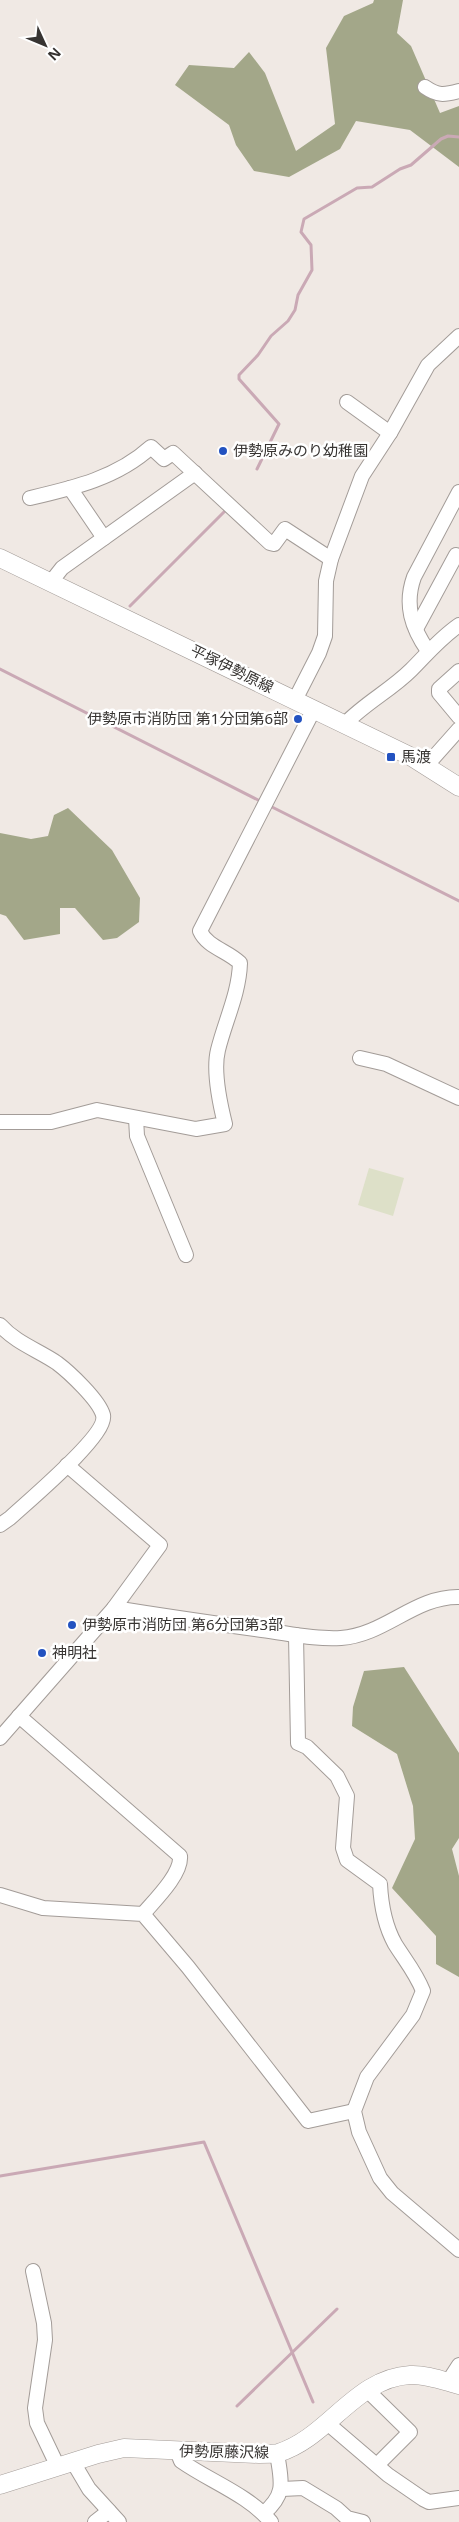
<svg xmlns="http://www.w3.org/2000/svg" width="459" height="2522" font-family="'Noto Sans','Noto Sans JP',sans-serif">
<rect width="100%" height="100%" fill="#f0e9e4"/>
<polygon fill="#dde0c8" points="369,1168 404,1178 393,1216 358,1205"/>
<g fill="#a3a789">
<polygon points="374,0 403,0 397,33 411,46 440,113 459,106 459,167 410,130 356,121 340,149 289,177 254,171 236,145 229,125 175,85 189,65 234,68 249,52 265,73 296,151 335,124 326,48 344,16 373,3"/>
<polygon points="68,808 112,850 140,898 139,922 117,938 103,940 75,908 60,908 60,934 24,940 6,916 0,914 0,833 31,839 48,836 54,815"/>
<polygon points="404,1667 459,1753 459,1838 452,1849 459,1876 459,1977 436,1964 436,1936 392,1888 415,1839 413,1806 397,1754 352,1726 353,1707 364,1671"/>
</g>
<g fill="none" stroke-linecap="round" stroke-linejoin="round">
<g stroke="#caa9b5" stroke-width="3">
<polyline points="257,469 279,424 239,379 239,375 258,355 271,336 288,321 295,310 298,295 312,270 311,245 301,232 304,219 357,188 372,187 400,169 411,165 441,139 448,136 459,137"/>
<polyline points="130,606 227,509"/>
<polyline points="0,669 262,802"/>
<polyline points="270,806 459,901"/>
<polyline points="0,2176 204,2142 313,2402"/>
<polyline points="237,2406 337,2309"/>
</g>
<g stroke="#a39c98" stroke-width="16">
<g id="minor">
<path d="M425,87c13,9 19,8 34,4"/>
<polyline points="347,402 390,433"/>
<polyline points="70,488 104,538"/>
<path d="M30,498c43,-10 87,-20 121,-51l13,12 9,-6 97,90 4,1 11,-15 46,30"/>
<polyline points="51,582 62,568 195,473"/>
<polyline points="416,629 456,555 459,557"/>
<path d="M428,651c-16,-23 -24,-46 -14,-74l45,-85"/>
<polyline points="459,671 439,689 439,693 459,717"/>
<polyline points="295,700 319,653 325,636 326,581 331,559 362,476 390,433 428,365 459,336"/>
<path d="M345,724c20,-21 46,-34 66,-54 16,-16 29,-32 48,-45"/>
<polyline points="427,765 459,729"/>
<polyline points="360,1058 386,1064 459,1098"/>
<polyline points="136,1118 137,1136 186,1255"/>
<path d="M0,1122h51l46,-12 99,19 29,-5c-5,-20 -12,-54 -7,-74 7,-29 21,-56 22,-87 -12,-12 -33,-16 -40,-32l114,-222"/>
<path d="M0,1325c16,18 38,25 57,38 12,9 42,37 46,52 5,20 -76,87 -93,103l-10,7"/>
<polyline points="67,1465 160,1545 114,1608"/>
<path d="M296,1635l2,108 9,4 30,29 10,20 -4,52 4,12 33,24c1,20 5,42 15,60 10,16 21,29 28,47l-10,24 -46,62 -13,34 5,21 21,46 12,15 67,57"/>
<path d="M19,1716l161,140c2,18 -26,45 -37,58"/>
<path d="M0,1738l114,-130c49,8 98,15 148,22 25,3 54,10 79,8 44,-3 74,-42 118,-41"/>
<polyline points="0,1895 43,1908 143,1914 188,1967 308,2121 354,2111"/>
<polyline points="33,2271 44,2323 45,2340 35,2408 37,2423 58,2467"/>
<polyline points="448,2382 459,2365"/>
<polyline points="367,2390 410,2432 377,2465"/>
<polyline points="326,2422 388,2475 423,2499 429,2502 459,2498"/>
<path d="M177,2451l4,10c30,21 66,33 90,61"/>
<polyline points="73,2462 89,2489 119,2522"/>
<polyline points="282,2489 303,2488 336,2508 347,2518 363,2522"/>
<path d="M264,2513c23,-20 17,-32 13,-60"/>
<polyline points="95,2522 109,2511"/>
</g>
</g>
<g stroke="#a39c98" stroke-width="19">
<g id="major">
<polyline points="0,558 410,756 459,787"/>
<path d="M0,2485l98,-31 26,-6 135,6c6,0 14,0 19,-1 50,-15 77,-75 132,-78 15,-1 34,6 49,10"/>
</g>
</g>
<use href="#minor" stroke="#fff" stroke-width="14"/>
<use href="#major" stroke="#fff" stroke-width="18"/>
</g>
<g fill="#2352c0" stroke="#fff" stroke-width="2">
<circle cx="223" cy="451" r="5"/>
<circle cx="298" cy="719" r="5"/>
<rect x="386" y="752" width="10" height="10" rx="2.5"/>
<circle cx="72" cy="1625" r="5"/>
<circle cx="42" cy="1653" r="5"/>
</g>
<g text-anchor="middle" stroke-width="5" stroke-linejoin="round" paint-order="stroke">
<g font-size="15" fill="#373432" stroke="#fff" text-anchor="start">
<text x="233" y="456">伊勢原みのり幼稚園</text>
<text x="288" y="724" text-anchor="end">伊勢原市消防団 第1分団第6部</text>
<text x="401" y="762">馬渡</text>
<text x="82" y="1630">伊勢原市消防団 第6分団第3部</text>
<text x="52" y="1658">神明社</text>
</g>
<g font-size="15" fill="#373432" stroke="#fff">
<text transform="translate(232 669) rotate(26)" y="5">平塚伊勢原線</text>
<text transform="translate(224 2452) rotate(1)" y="5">伊勢原藤沢線</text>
</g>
</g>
<g transform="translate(45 45) rotate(134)" stroke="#ffffff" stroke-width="4" paint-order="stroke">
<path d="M0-4L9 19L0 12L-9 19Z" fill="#373432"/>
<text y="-8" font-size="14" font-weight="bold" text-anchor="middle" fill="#373432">N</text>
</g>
</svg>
